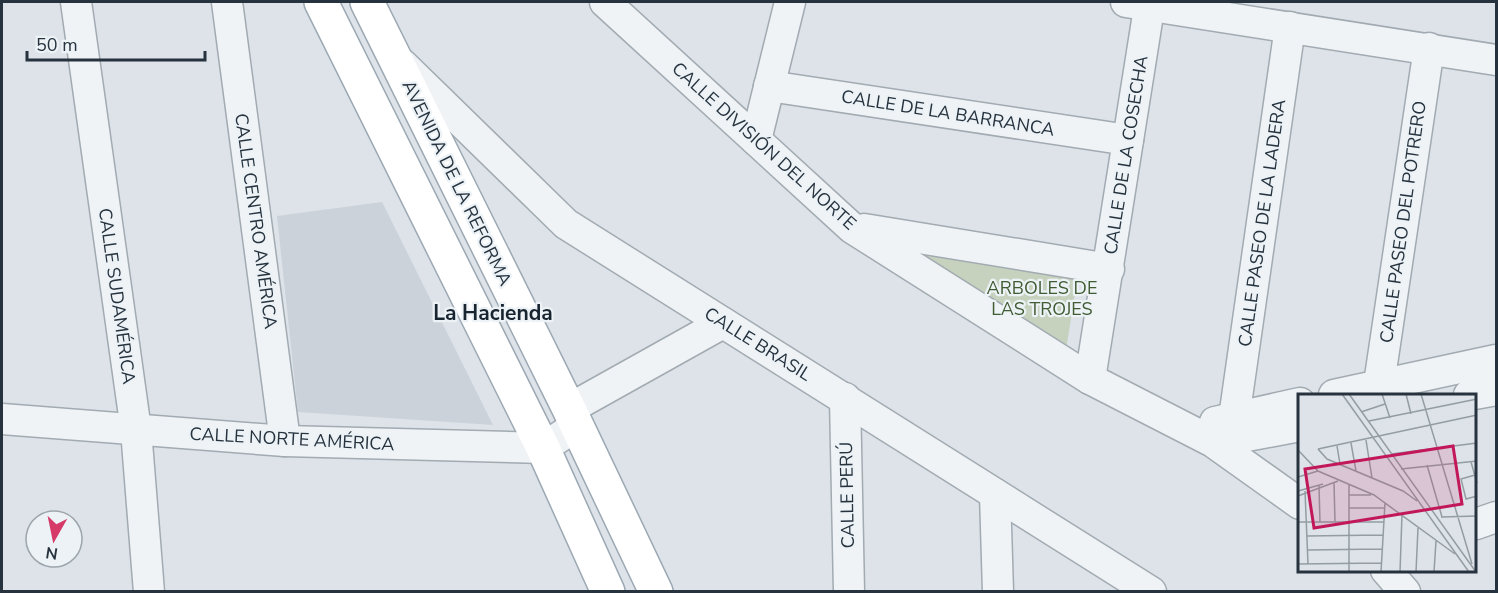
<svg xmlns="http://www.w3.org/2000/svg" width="1498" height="593" font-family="'Nunito Sans',sans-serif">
<rect width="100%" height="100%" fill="#dde3e8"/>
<polygon fill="#cbd2da" points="382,202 493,425 298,412 277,216"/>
<polygon fill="#c6d2be" points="874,235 1078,274 1066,350"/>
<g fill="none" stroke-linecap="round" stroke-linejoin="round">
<g stroke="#a2abb2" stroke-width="33">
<g id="minor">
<polyline points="76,2 136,430 149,592"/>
<polyline points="227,2 285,441"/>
<polyline points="605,2 852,228 1090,379 1213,442 1300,504"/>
<polyline points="1126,2 1496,60"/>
<polyline points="402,64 566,224 1151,592"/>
<polyline points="769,86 1128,140"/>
<polyline points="756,140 790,2"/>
<polyline points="864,229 1109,269"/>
<polyline points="1090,379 1150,2"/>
<polyline points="1334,395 1496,360"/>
<polyline points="1384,395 1379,384 1429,48"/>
<polyline points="1469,395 1496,390"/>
<polyline points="845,398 849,592"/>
<polyline points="569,409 723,323"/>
<polyline points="1234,418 1290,27"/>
<polyline points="2,419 285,441 543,448 576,426"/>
<polyline points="1215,422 1300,403"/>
<polyline points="1231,439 1300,426"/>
<polyline points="995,494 998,592"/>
<polyline points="1476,524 1496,517"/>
<polyline points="1386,570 1405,592"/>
</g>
</g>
<g stroke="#9ca9b4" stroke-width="36">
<g id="major">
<polyline points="321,2 543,448 608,592"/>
<polyline points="367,2 569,409 656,592"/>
</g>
</g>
<use href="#minor" stroke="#f0f3f6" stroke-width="30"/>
<use href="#major" stroke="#fff" stroke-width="33"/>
</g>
<g text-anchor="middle" stroke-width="4.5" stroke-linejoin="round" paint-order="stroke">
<g font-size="18" fill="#26333f" stroke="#ecf2f5">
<text transform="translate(948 113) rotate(9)" y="6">CALLE DE LA BARRANCA</text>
<text transform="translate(764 146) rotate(42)" y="6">CALLE DIVISIÓN DEL NORTE</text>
<text transform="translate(1126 155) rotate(-81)" y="6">CALLE DE LA COSECHA</text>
<text transform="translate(457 183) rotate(64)" y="6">AVENIDA DE LA REFORMA</text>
<text transform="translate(256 221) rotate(82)" y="6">CALLE CENTRO AMÉRICA</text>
<text transform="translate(1403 222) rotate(-82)" y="6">CALLE PASEO DEL POTRERO</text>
<text transform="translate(1262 223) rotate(-82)" y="6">CALLE PASEO DE LA LADERA</text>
<text transform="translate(117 296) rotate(82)" y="6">CALLE SUDAMÉRICA</text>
<text transform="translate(758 344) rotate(32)" y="6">CALLE BRASIL</text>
<text transform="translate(292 439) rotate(3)" y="6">CALLE NORTE AMÉRICA</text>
<text transform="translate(847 495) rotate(-91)" y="6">CALLE PERÚ</text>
</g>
<g font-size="18" fill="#405c32" stroke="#ecf2f5">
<text x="1042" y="294">ARBOLES DE<tspan x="1042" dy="21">LAS TROJES</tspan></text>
</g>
<g font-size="21" font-weight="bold" fill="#182430" stroke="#ecf2f5">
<text x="493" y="320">La Hacienda</text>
</g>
</g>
<g transform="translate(1298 394)">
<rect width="178" height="178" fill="#dde3e8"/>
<path fill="none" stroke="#949da4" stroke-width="1.5" d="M44,0l127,178M51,0l127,178M84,0l8,24M108,0l5,20M123,0l51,170M63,18l24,-8M71,27l108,-22M68,46l6,38M53,49l5,28M39,52l3,18M20,55l159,-34M20,55l9,10 76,32 14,10M0,56l20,21 56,24 81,59M93,60l86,-11M173,68l6,21M129,71l15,52M103,75l76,-8M177,81l-14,4 5,20 11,-3M0,83l20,-6M36,88l1,40M51,90v88M21,92l1,36M0,97l25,-7M7,97l3,73M51,101h22M0,102l40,-15M51,114h36M143,123l36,-1M0,128h86M9,142l76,-1M9,156l75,-1M0,170l83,-1M83,178l4,-69M102,178l2,-58M118,178l2,-44M136,178l2,-31"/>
<path fill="#c2185b" fill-opacity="0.15" stroke="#c2185b" stroke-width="3" d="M155,52l9,58 -148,24 -9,-59z"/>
<rect width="178" height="178" fill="none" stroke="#26333f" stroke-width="3"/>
</g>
<rect width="1498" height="593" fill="none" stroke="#26333f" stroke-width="6"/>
<g transform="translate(54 539) rotate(189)"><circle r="28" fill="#ecf2f5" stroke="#9da6ac" stroke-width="1.5"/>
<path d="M0-4.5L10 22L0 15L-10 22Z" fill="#d53a69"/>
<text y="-9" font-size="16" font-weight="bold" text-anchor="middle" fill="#26333f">N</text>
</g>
<path d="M27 51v9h178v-9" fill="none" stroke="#26333f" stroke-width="3"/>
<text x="36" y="51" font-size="18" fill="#26333f" stroke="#ecf2f5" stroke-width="4.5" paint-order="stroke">50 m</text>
</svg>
